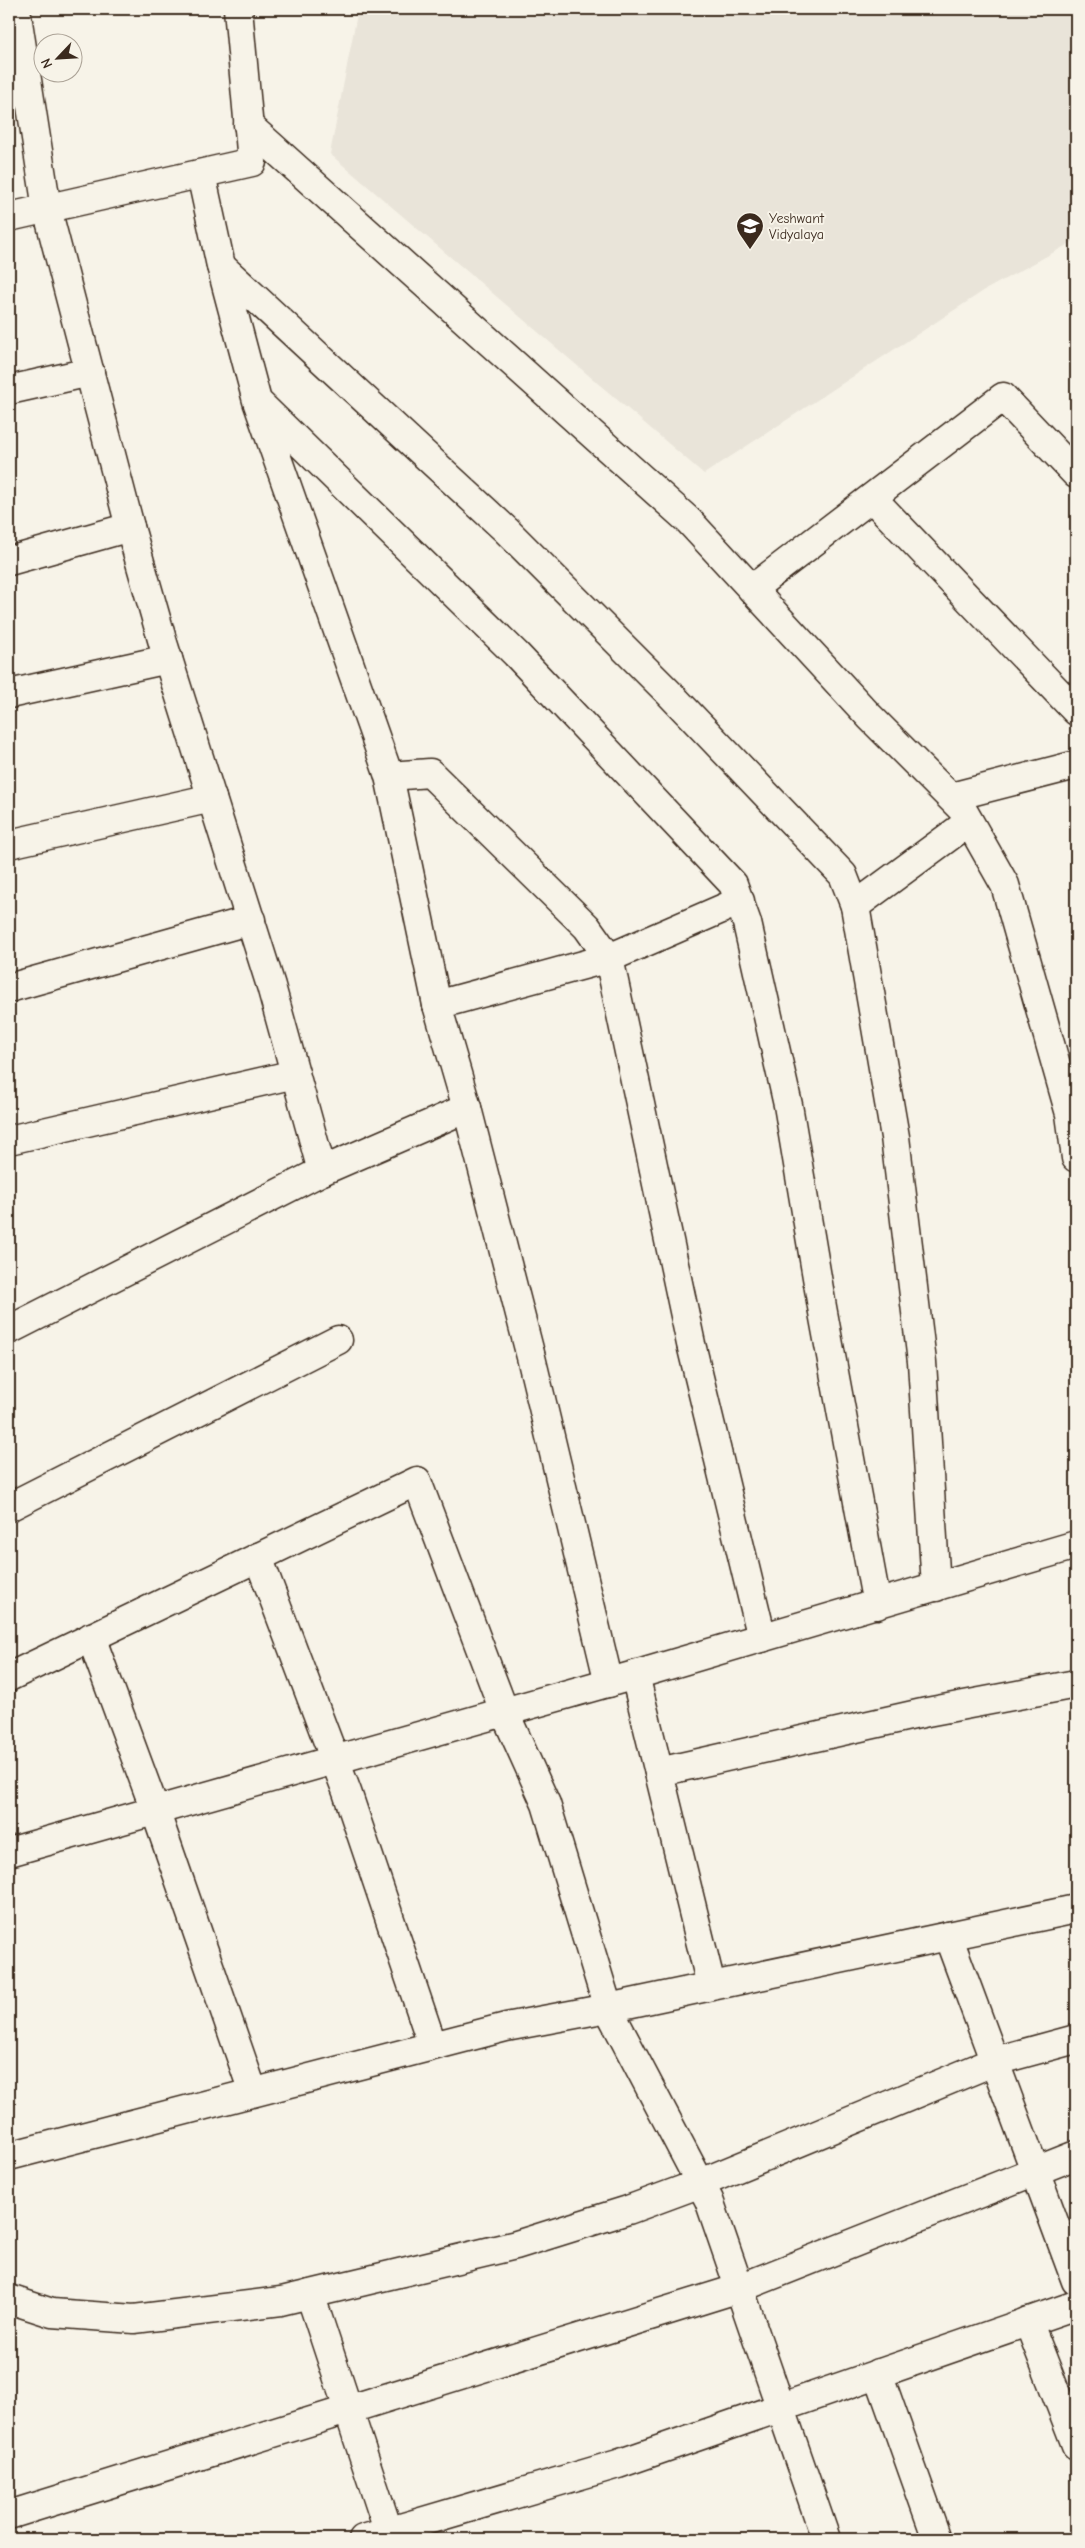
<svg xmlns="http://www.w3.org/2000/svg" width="1085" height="2548" font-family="'Comic Neue',sans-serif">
<rect width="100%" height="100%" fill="#f7f3e8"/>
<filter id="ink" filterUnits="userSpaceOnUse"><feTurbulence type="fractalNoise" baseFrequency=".02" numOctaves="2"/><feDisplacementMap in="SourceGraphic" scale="10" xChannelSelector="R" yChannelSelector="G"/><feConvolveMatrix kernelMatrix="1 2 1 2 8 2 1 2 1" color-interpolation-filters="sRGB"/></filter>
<g filter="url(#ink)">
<polygon fill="#e9e4d9" points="358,9 1076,9 1076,240 985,290 704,474 330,154"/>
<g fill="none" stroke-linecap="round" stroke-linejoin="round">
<g stroke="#3b2a1e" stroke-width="31">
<g id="minor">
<polyline points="16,9 47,209 130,527 163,643 271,986 322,1171"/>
<polyline points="248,125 689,521 870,717 962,809 1005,885 1070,1114 1076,1158"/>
<polyline points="201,174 221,266 257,401 389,776 437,1005 467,1108 531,1357 609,1683"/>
<polyline points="9,217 252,162 238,9"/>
<polyline points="221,266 506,530 671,695 843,875 855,906 895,1137 922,1362 936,1587"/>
<polyline points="9,390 90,372"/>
<polyline points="261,405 516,654 733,884 747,923 788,1105 822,1307 877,1605"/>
<polyline points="872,498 1076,711"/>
<polyline points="9,561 130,527"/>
<polyline points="752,589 1003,397 1076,474"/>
<polyline points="9,694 168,659"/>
<polyline points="389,776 430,773 587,927 609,958 691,1344 762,1638"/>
<polyline points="951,797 1076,765"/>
<polyline points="9,844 212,798"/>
<polyline points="855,906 969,822"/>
<polyline points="9,988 251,920"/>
<polyline points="437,1005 609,958 740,901"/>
<polyline points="9,1140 295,1074"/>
<polyline points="9,1330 322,1171 467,1108"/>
<polyline points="9,1507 338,1340"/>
<polyline points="258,1557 347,1792 432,2044"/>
<polyline points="91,1637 155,1810 253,2092"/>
<polyline points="635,1675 711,1985"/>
<polyline points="9,1677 417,1481 504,1711 546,1804 608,2008 709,2200 826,2539"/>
<polyline points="659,1772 927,1712 1076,1684"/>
<polyline points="9,1852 635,1675 1076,1545"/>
<polyline points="948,1936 1076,2281"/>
<polyline points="9,2156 506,2027 608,2008 1076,1909"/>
<polyline points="310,2294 391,2539"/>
<polyline points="9,2299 52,2313 134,2319 281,2301 516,2245 628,2210 701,2183 995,2061 1076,2039"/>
<polyline points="1028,2321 1076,2445"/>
<polyline points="878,2373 937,2539"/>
<polyline points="9,2515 740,2288 1076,2155"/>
<polyline points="363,2539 618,2464 1076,2305"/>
</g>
</g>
<use href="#minor" stroke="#f7f3e8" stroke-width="28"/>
</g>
</g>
<defs>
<g id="school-pin" transform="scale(1.4375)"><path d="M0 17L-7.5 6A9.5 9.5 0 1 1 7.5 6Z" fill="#3b2a1e" stroke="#f7f3e8"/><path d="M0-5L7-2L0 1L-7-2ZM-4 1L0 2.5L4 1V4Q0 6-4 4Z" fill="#fff"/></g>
</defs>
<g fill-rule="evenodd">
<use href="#school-pin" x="750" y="226"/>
</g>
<g text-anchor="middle" stroke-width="4" stroke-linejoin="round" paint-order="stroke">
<g font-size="14" fill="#3b2a1e" stroke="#f7f3e8" text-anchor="start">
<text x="769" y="223">Yeshwant<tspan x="769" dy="16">Vidyalaya</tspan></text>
</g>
</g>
<rect width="1085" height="2548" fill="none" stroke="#f7f3e8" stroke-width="30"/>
<rect x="15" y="15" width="1055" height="2518" fill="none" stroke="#3b2a1e" stroke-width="2" filter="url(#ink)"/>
<g transform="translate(58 58) rotate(245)"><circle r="24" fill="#f7f3e8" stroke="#aca397"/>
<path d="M0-4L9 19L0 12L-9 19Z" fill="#3b2a1e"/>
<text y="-8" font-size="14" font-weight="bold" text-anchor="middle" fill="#3b2a1e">N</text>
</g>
</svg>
